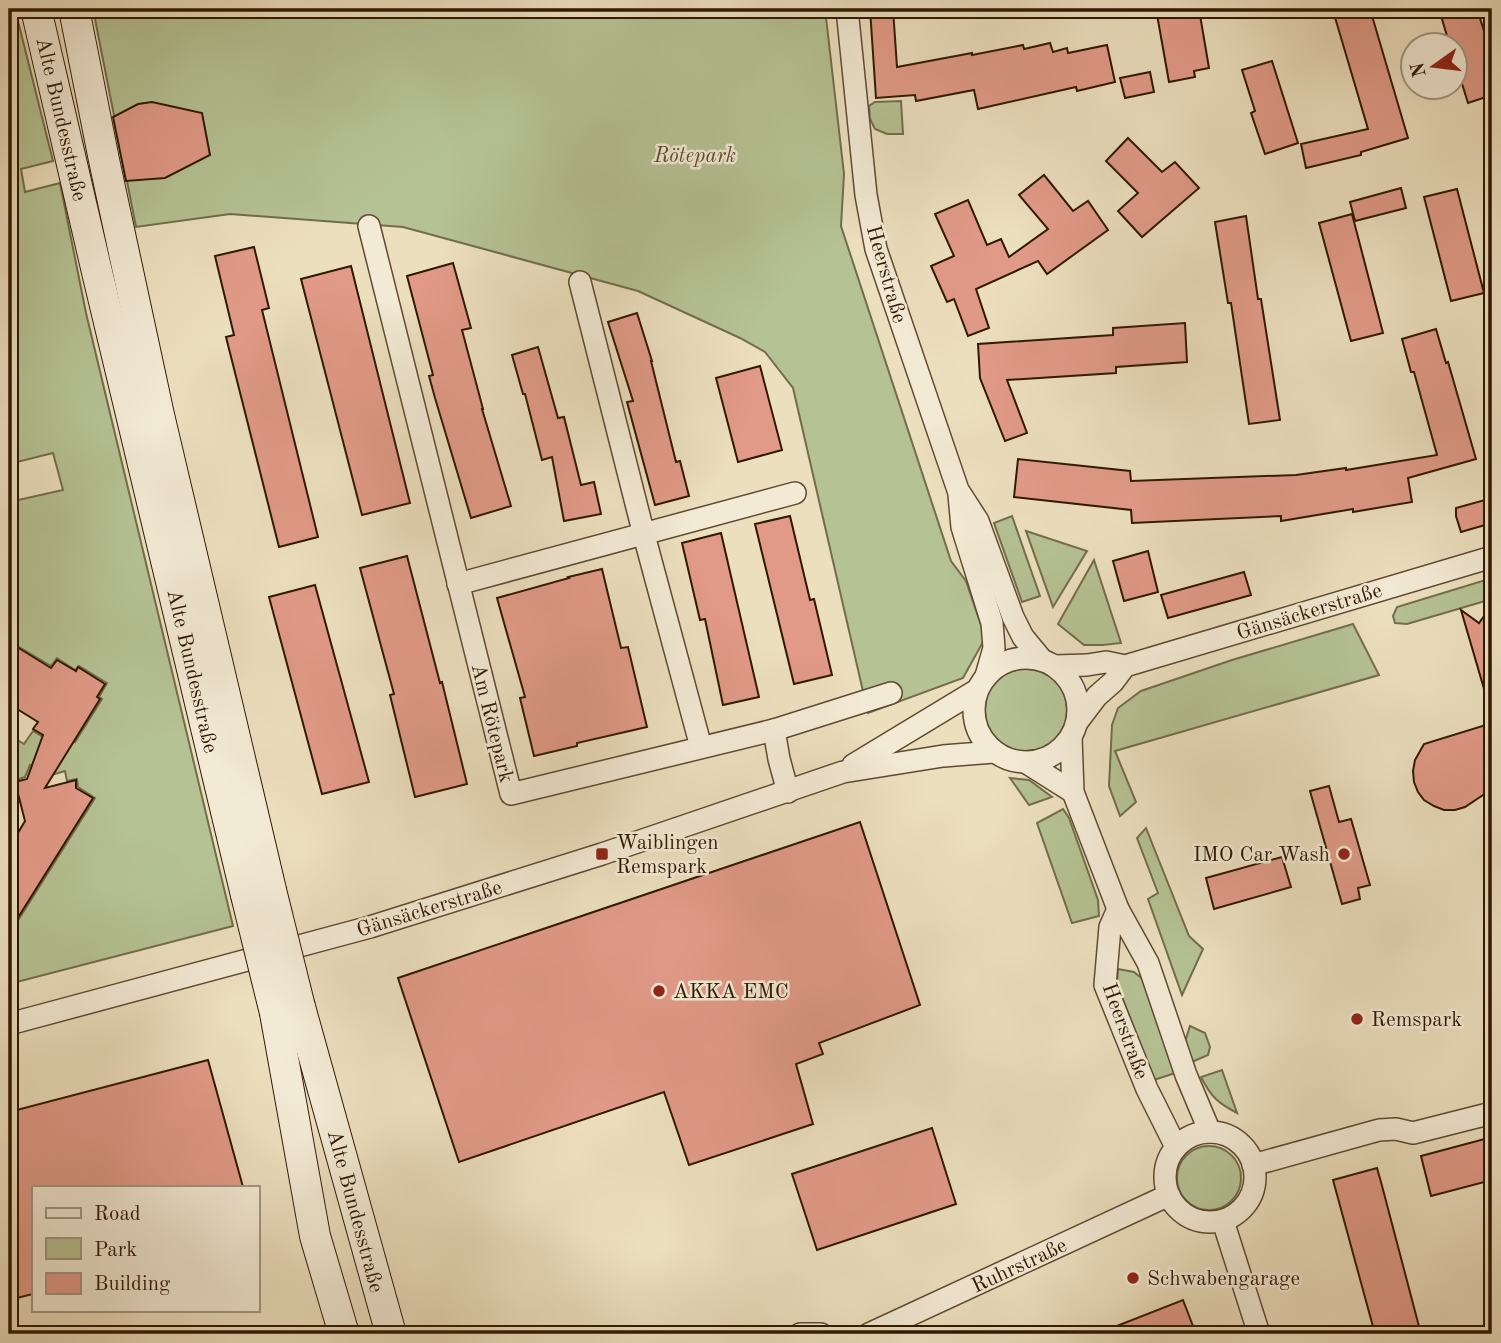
<svg xmlns="http://www.w3.org/2000/svg" width="1501" height="1343" font-family="'Old Standard TT',serif">
<rect width="100%" height="100%" fill="#ecdfbe"/>
<filter id="stains"><feTurbulence type="fractalNoise" baseFrequency=".00286" numOctaves="4"/><feColorMatrix values="0 0 0 0 .2 0 0 0 0 .09 0 0 0 0 .02 0 0 0 .5 -.17"/></filter>
<radialGradient id="worn" r=".72"><stop offset=".6" stop-color="#630" stop-opacity="0"/><stop offset="1" stop-color="#630" stop-opacity=".3"/></radialGradient>
<g fill="#b5c294" stroke="#726d4b" stroke-width="2">
<polygon points="9,9 15,9 53,161 21,169 25,192 60,183 86,313 233,926 9,984 9,913 19,919 95,798 78,787 77,779 67,781 65,771 55,774 37,763 35,768 30,765 25,777 13,781 17,798 9,800 9,735 24,744 33,731 65,750 72,740 75,742 102,699 99,697 107,683 79,666 75,670 57,658 51,666 9,641 9,502 63,490 53,453 9,464"/>
<polygon points="93,9 825,9 844,174 841,226 951,561 966,581 983,631 983,642 963,678 868,713 793,388 765,352 740,338 638,291 403,227 230,214 136,227"/>
<polygon points="901,101 903,134 887,134 875,129 870,119 869,106 875,102"/>
<polygon points="1012,516 1040,596 1022,602 994,523"/>
<polygon points="1026,531 1087,551 1053,607"/>
<polygon points="1094,560 1121,643 1103,645 1084,645 1058,624"/>
<polygon points="1492,578 1492,599 1407,624 1395,623 1393,616 1397,607"/>
<polygon points="1353,624 1379,675 1115,751 1136,802 1120,816 1109,786 1112,725 1118,708 1141,691 1232,660"/>
<circle cx="1026" cy="710" r="41"/>
<polygon points="1010,778 1029,780 1052,797 1029,805"/>
<polygon points="1063,809 1069,818 1098,900 1099,916 1072,923 1037,823"/>
<polygon points="1146,828 1189,936 1203,949 1182,995 1148,899 1158,893 1137,838"/>
<polygon points="1118,969 1134,972 1149,984 1178,1072 1154,1080 1117,984"/>
<polygon points="1190,1026 1205,1033 1210,1047 1208,1055 1192,1062 1185,1042"/>
<path d="M1222,1070l15,43c-19,-10 -26,-16 -36,-36z"/>
<circle cx="1209" cy="1178" r="32"/>
</g>
<g fill="#e19a88" stroke="#301802" stroke-width="2">
<polygon points="870,9 893,9 897,67 972,53 972,55 1023,45 1024,49 1050,43 1053,52 1067,48 1068,53 1107,45 1115,82 1077,91 1076,87 978,109 974,90 916,101 915,95 876,98"/>
<polygon points="1156,9 1199,9 1209,68 1194,71 1195,77 1169,82"/>
<polygon points="1352,9 1370,9 1408,138 1361,152 1361,155 1306,168 1301,144 1368,129 1334,14"/>
<polygon points="1439,9 1477,9 1492,56 1492,95 1468,103 1455,61 1455,46 1450,46"/>
<polygon points="1272,61 1298,143 1265,154 1251,113 1255,111 1242,70"/>
<polygon points="1150,72 1154,92 1125,98 1120,78"/>
<polygon points="152,102 202,113 210,155 165,178 126,181 113,117 138,104"/>
<polygon points="1128,138 1162,172 1175,162 1199,188 1142,237 1118,211 1138,193 1106,161"/>
<polygon points="1044,175 1073,211 1088,201 1108,230 1047,274 1038,261 976,289 989,328 968,336 954,299 947,302 931,266 954,256 935,214 968,200 987,245 1001,239 1009,257 1048,229 1019,195"/>
<polygon points="1401,188 1406,208 1355,221 1350,202"/>
<polygon points="1457,189 1484,293 1451,301 1424,197"/>
<polygon points="1352,214 1383,333 1351,341 1319,223"/>
<polygon points="1246,216 1258,299 1261,299 1280,420 1249,424 1231,303 1228,303 1215,222"/>
<polygon points="254,247 269,308 262,310 318,537 279,547 226,337 234,335 215,256"/>
<polygon points="453,263 471,328 462,330 483,409 482,409 511,506 471,518 435,398 429,376 433,375 407,276"/>
<polygon points="351,266 410,503 362,515 301,279"/>
<polygon points="637,313 652,361 651,361 676,462 680,461 689,496 655,505 627,402 633,401 608,322"/>
<polygon points="1185,323 1187,362 1116,367 1116,373 1007,380 1027,433 1005,441 980,378 978,344 1113,335 1113,328"/>
<polygon points="1436,329 1446,363 1448,362 1476,459 1408,478 1412,502 1353,512 1353,509 1281,521 1281,516 1132,523 1131,510 1014,497 1018,459 1130,471 1131,481 1296,475 1346,468 1346,470 1437,455 1414,372 1411,372 1402,339"/>
<polygon points="538,347 558,418 564,417 581,485 594,482 601,514 564,521 552,457 542,460 525,394 523,394 512,355"/>
<polygon points="760,366 782,450 738,462 716,378"/>
<polygon points="1492,498 1492,523 1461,532 1456,516 1456,508"/>
<polygon points="790,516 810,600 814,599 832,675 794,684 755,524"/>
<polygon points="721,533 759,697 723,705 705,619 700,620 682,543"/>
<polygon points="1148,551 1158,592 1124,601 1113,561"/>
<polygon points="407,556 440,683 442,682 467,784 415,797 390,695 394,694 360,568"/>
<polygon points="602,569 621,648 628,647 647,727 577,743 577,746 534,756 520,698 525,697 497,598 569,578 568,577"/>
<polygon points="1244,572 1251,595 1168,618 1161,595"/>
<polygon points="315,585 369,782 322,794 269,597"/>
<polygon points="1492,605 1492,698 1487,699 1461,610 1479,623"/>
<polygon points="9,642 51,668 57,660 76,671 78,667 105,684 97,697 100,699 45,788 76,780 76,788 93,798 9,932 9,848 25,821 15,782 27,779 43,735 33,729 38,722 9,704"/>
<polygon points="1492,723 1492,789 1465,807 1455,810 1444,810 1434,806 1424,800 1418,792 1414,782 1413,771 1415,760 1424,744"/>
<polygon points="1329,786 1339,822 1351,819 1370,885 1358,888 1360,899 1342,904 1310,791"/>
<polygon points="860,822 920,1005 819,1043 823,1054 796,1064 813,1124 689,1165 664,1092 459,1162 398,978"/>
<polygon points="1282,857 1291,887 1214,909 1206,878"/>
<polygon points="208,1060 243,1187 33,1187 33,1294 9,1300 9,1112"/>
<polygon points="932,1128 956,1204 817,1250 792,1174"/>
<polygon points="1492,1137 1492,1180 1431,1196 1421,1156"/>
<polygon points="1377,1168 1381,1182 1421,1334 1375,1334 1333,1180"/>
<polygon points="1183,1300 1196,1334 1099,1334 1099,1333"/>
</g>
<g fill="none" stroke-linecap="round" stroke-linejoin="round">
<g stroke="#5f4a31" stroke-width="24">
<g id="minor">
<polyline points="847,9 866,195 876,249 958,490 978,521 1013,617 1023,637 1042,660"/>
<polyline points="369,226 511,794 774,730 779,759 788,792"/>
<polyline points="580,282 644,535 701,747"/>
<polyline points="959,495 962,527 992,623 994,648 986,676"/>
<polyline points="458,584 795,493"/>
<circle cx="1026" cy="710" r="52"/>
<polyline points="1055,666 1087,665 1106,662 1125,666 1492,557"/>
<polyline points="1078,721 1097,696 1113,682 1125,666"/>
<polyline points="774,730 891,693"/>
<polyline points="1071,737 1073,792 1118,909 1148,963 1186,1075 1210,1132"/>
<polyline points="1027,763 1073,792"/>
<polyline points="853,765 977,690"/>
<polyline points="1118,909 1110,927 1105,985 1147,1089 1176,1147"/>
<polyline points="9,1024 370,927 602,854 843,772 943,756 994,752"/>
<circle cx="1210" cy="1177" r="45"/>
<polyline points="1253,1165 1379,1130 1396,1129 1413,1133 1492,1113"/>
<polyline points="1223,1221 1259,1334"/>
<polyline points="800,1334 821,1334"/>
<polyline points="869,1334 1169,1195"/>
</g>
</g>
<g stroke="#301802" stroke-width="32">
<g id="secondary">
<polyline points="36,9 97,272 246,895"/>
<polyline points="74,9 104,160 159,415 271,890"/>
<polyline points="300,1007 391,1334"/>
<polyline points="275,1013 315,1236 344,1334"/>
</g>
</g>
<use href="#minor" stroke="#f3ead5" stroke-width="21"/>
<use href="#secondary" stroke="#f3ead5" stroke-width="30"/>
<g stroke="#301802" stroke-width="32" stroke-linecap="butt">
<g id="secondary-bridge">
<polyline points="271,890 300,1007"/>
<polyline points="246,895 275,1013"/>
</g>
</g>
<use href="#secondary-bridge" stroke="#f3ead5" stroke-width="30"/>
</g>
<g fill="#8f2418" stroke="#f3ead5" stroke-width="2.5">
<rect x="595" y="847" width="14" height="14" rx="3.5"/>
<circle cx="1344" cy="854" r="7"/>
<circle cx="659" cy="991" r="7"/>
<circle cx="1357" cy="1019" r="7"/>
<circle cx="1133" cy="1278" r="7"/>
</g>
<g text-anchor="middle" stroke-width="5" stroke-linejoin="round" paint-order="stroke">
<g font-size="21" fill="#301802" stroke="#f3ead5">
<text transform="translate(62 119) rotate(77)" y="7">Alte Bundesstraße</text>
<text transform="translate(887 274) rotate(74)" y="7">Heerstraße</text>
<text transform="translate(1309 611) rotate(-17)" y="7">Gänsäckerstraße</text>
<text transform="translate(193 671) rotate(77)" y="7">Alte Bundesstraße</text>
<text transform="translate(493 723) rotate(76)" y="7">Am Rötepark</text>
<text transform="translate(429 908) rotate(-17)" y="7">Gänsäckerstraße</text>
<text transform="translate(1126 1031) rotate(70)" y="7">Heerstraße</text>
<text transform="translate(356 1211) rotate(75)" y="7">Alte Bundesstraße</text>
<text transform="translate(1019 1265) rotate(-25)" y="7">Ruhrstraße</text>
</g>
<g font-size="21" font-style="italic" fill="#584b2e" stroke="#f3ead5">
<text x="695" y="162">Rötepark</text>
</g>
<g font-size="21" fill="#301802" stroke="#f3ead5" text-anchor="start">
<text x="616" y="849">Waiblingen<tspan x="616" dy="24">Remspark</tspan></text>
<text x="1330" y="861" text-anchor="end">IMO Car Wash</text>
<text x="673" y="998">AKKA EMC</text>
<text x="1371" y="1026">Remspark</text>
<text x="1147" y="1285">Schwabengarage</text>
</g>
</g>
<rect width="1501" height="1343" fill="none" stroke="#ecdfbe" stroke-width="35"/>
<rect x="10" y="10" width="1480" height="1322" fill="none" stroke="#301802" stroke-width="3.5"/>
<rect x="18" y="18" width="1466" height="1308" fill="none" stroke="#301802" stroke-width="2"/>
<rect x="32" y="1186" width="228" height="126" fill="#f3ead5" stroke="#a59681" stroke-width="2"/>
<rect x="46" y="1208" width="35" height="10" fill="#f3ead5" stroke="#a59681" stroke-width="2"/>
<text x="94" y="1220" font-size="21" fill="#301802">Road</text>
<rect x="46" y="1238" width="35" height="21" fill="#b5c294" stroke="#a59681" stroke-width="2"/>
<text x="94" y="1256" font-size="21" fill="#301802">Park</text>
<rect x="46" y="1273" width="35" height="21" fill="#e19a88" stroke="#a59681" stroke-width="2"/>
<text x="94" y="1290" font-size="21" fill="#301802">Building</text>
<g transform="translate(1434 66) rotate(256)"><circle r="33" fill="#f3ead5" stroke="#a59681" stroke-width="2"/>
<path d="M0-5L12 26L0 18L-12 26Z" fill="#8f2418"/>
<text y="-10" font-size="19" font-weight="bold" text-anchor="middle" fill="#301802">N</text>
</g>
<rect width="100%" height="100%" filter="url(#stains)"/>
<rect width="100%" height="100%" fill="url(#worn)"/>
</svg>
